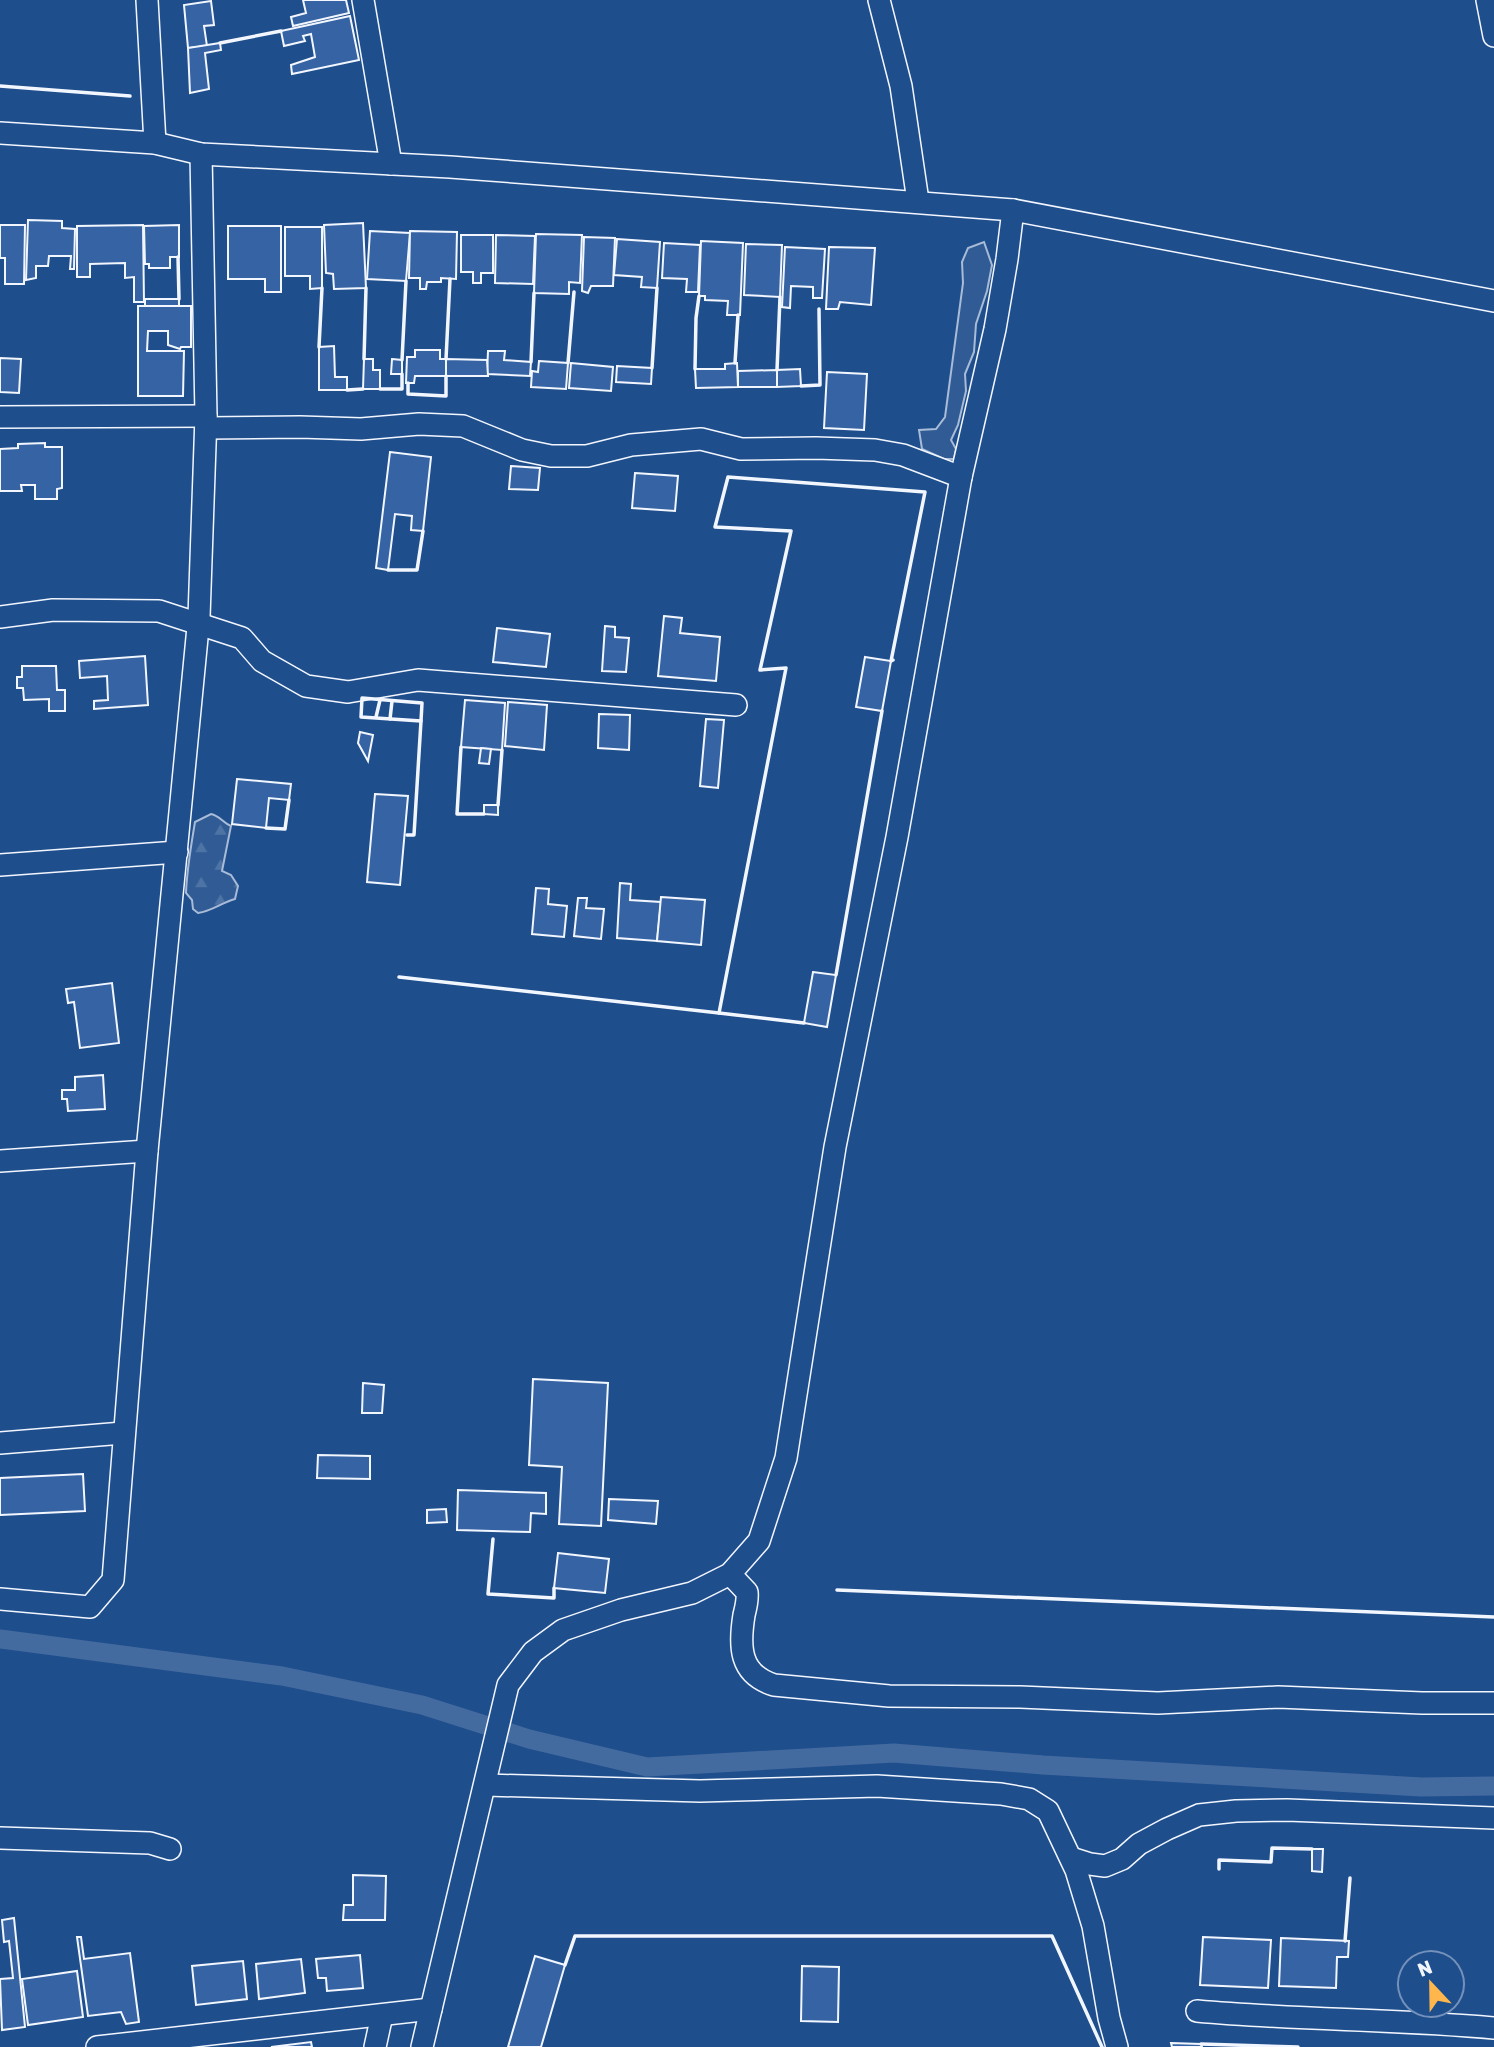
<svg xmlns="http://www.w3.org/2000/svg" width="1494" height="2047" font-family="Rubik,sans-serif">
<defs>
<pattern id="forest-firs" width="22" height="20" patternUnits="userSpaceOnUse" patternTransform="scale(1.75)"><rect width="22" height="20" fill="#305b95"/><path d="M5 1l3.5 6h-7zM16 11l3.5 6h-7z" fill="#4e73a5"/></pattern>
</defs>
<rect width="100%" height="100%" fill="#1f4e8c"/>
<polygon fill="#305b95" stroke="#a8bbd7" stroke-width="2" points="984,242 992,265 987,291 976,324 974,352 965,374 966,391 958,425 951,440 956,449 954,459 944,459 922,449 919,430 936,429 945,417 963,283 962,262 968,248"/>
<path fill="url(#forest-firs)" stroke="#a8bbd7" stroke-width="2" d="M211,814c9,2 12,9 20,12l-9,45 9,4 7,11 -3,13c-14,4 -23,12 -37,14l-5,-4 -1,-9 -6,-7c1,-25 5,-47 9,-71z"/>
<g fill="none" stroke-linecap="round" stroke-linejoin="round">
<polyline stroke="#446ba0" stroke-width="19" points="0,1639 282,1676 422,1705 529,1739 647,1767 894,1753 1043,1765 1421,1787 1494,1786"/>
</g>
<g fill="#3563a3" stroke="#f2f6ff" stroke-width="2">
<polygon points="303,0 346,0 349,13 293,26 291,17 306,13"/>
<polygon points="211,1 214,25 204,26 207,46 188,48 184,5"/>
<polygon points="350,16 359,60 292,74 291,65 315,57 311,34 303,36 305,41 284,46 281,31"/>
<polygon points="220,43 221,50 205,53 209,89 190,93 188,48"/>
<polygon points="28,220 62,221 62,228 75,229 74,269 70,269 71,256 49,256 48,266 36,266 36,278 26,280"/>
<polygon points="363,223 366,288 334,289 333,274 326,273 324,225"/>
<polygon points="0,225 25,225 24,284 5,284 5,258 0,258"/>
<polygon points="143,225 144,302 134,302 134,277 125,278 125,263 90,264 90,277 77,277 77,226"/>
<polygon points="179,225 179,257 170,257 170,268 149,268 149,264 145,264 144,226"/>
<polygon points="228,226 281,226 281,292 265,292 265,279 228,279"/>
<polygon points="285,227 322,227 322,288 310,289 310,276 285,276"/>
<polygon points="370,231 410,233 406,281 367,279"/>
<polygon points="410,231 457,232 456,279 441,278 441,282 427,282 426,289 420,289 420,278 409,278"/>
<polygon points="536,234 582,235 580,283 569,282 569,294 534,293"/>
<polygon points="461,235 493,235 493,273 481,273 481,283 473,283 473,272 461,272"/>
<polygon points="496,235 535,236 533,284 495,283"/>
<polygon points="584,237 615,238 613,286 591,286 588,293 582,291"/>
<polygon points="617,239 660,242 657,288 641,287 642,277 614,275"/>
<polygon points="701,241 743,243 740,315 727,315 728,301 705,300 705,296 699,296"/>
<polygon points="664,243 700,245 698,292 686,292 687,279 662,278"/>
<polygon points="746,244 782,245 780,297 744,295"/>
<polygon points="785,247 825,249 822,298 813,298 813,287 791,286 790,308 782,307"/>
<polygon points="829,247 875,248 871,305 840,302 838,309 826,309"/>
<rect x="145" y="299" width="34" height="7"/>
<polygon points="138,306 191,306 191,347 181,347 180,349 168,345 168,331 148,331 147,351 184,351 183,396 138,396"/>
<polygon points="334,346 335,377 347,377 347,390 319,390 319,347"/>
<polygon points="415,350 440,350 440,359 446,359 446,376 415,376 414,383 406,383 407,357 415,357"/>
<polygon points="488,351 505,351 504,360 531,362 530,376 487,374"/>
<polygon points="0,358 21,359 19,393 0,392"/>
<polygon points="364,359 373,359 373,370 380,370 380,389 363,389"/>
<polygon points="392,359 402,360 402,374 391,374"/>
<polygon points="446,359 487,360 488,376 446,376"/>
<polygon points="539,361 568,363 566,389 531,387 532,371 538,372"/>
<polygon points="571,363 613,367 611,391 569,388"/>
<polygon points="737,363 738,387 696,388 695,369 725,369 725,364"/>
<polygon points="617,366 652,368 651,384 616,382"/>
<polygon points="800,369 801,386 777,387 777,370"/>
<polygon points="777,370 777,387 738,387 738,371"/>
<polygon points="827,372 867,374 864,430 824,428"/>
<polygon points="45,443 45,447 62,447 62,488 57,489 57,499 35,499 35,485 21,485 22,491 0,491 0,449 18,448 18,444"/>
<polygon points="390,452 431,457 423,531 411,530 412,516 395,514 388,570 376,568"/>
<polygon points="511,466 540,468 538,490 509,489"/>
<polygon points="635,473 678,476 675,511 632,508"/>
<polygon points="664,616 682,618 680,633 720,637 716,681 658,676"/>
<polygon points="605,626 615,627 615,637 629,638 626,672 602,671"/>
<polygon points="497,628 550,634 546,667 493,662"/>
<polygon points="145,656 148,705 94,709 94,701 108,700 107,676 80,678 79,661"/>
<polygon points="865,657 891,661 882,711 856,707"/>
<polygon points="22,666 56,666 57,690 65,690 65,711 49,711 49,699 24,700 23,688 17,688 17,677 22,677"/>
<polygon points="465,700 505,703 502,750 461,747"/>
<polygon points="508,702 547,705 544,750 505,746"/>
<polygon points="599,714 630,715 629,750 598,748"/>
<polygon points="706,719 724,720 718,788 700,786"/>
<polygon points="360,732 373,735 368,761 358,743"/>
<polygon points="481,748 491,749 489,764 479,763"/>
<polygon points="237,779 291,784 289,800 269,798 266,828 232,824"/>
<polygon points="375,794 408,796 400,885 367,882"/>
<polygon points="484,805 498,805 498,815 484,814"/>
<polygon points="620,883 631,884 630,900 661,902 657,941 617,938"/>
<polygon points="536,888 549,889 548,904 567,906 564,937 532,934"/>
<polygon points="661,897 705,900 701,945 657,941"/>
<polygon points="578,898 587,898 586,908 604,909 601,939 574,936"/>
<polygon points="813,972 836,975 827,1027 804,1023"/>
<polygon points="112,983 119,1043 80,1048 74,1002 68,1003 66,989"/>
<polygon points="103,1075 105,1109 68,1111 67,1099 62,1099 62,1090 75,1090 75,1077"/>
<polygon points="533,1379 608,1383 601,1526 559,1524 562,1467 529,1465"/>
<polygon points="363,1383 384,1385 382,1413 362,1413"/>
<polygon points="318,1455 370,1456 370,1479 317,1478"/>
<polygon points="83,1474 85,1511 0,1515 0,1478"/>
<polygon points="458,1490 546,1493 546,1514 531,1513 530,1532 457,1530"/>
<polygon points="609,1499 658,1501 656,1524 608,1520"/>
<polygon points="446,1509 447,1522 427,1523 427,1510"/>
<polygon points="558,1553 609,1559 605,1593 554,1588"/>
<polygon points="1312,1849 1323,1849 1322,1872 1312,1871"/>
<polygon points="353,1875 386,1876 385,1920 343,1920 344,1905 353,1905"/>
<polygon points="14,1918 25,2027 2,2030 0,1979 13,1978 9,1941 4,1942 2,1920"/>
<polygon points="77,1937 81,1937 84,1959 130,1953 139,2022 126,2024 121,2012 88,2016"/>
<polygon points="1203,1937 1271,1940 1268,1988 1200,1985"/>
<polygon points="1281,1938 1349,1941 1348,1957 1337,1957 1336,1988 1279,1986"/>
<polygon points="360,1955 363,1988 327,1991 326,1978 318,1978 316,1959"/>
<polygon points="535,1956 565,1965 541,2047 508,2047"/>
<polygon points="301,1959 305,1993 259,1999 256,1964"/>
<polygon points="243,1961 247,1999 196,2005 192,1966"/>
<polygon points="802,1966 839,1967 838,2022 801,2021"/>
<polygon points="77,1971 83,2017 28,2025 22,1979"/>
<polygon points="311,2042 312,2047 271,2047"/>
<polygon points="1171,2043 1201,2044 1202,2047 1172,2047"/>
</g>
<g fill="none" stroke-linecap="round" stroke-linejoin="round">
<g stroke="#f2f6ff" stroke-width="24">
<g id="minor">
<polyline points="147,0 155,143"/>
<polyline points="363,0 391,164"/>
<polyline points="879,0 901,86 918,201"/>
<polyline points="1487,0 1494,36"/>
<polyline points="0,133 155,143 201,154 450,167 1013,210 1494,301"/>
<polyline points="0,417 206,416"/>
<polyline points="206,428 300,427 361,429 419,424 463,426 522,450 551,456 587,456 631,445 701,439 741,449 816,448 875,450 903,455 961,477"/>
<polyline points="0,617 53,610 159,611 242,638 262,661 306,686 348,692 418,680 736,705"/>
<polyline points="0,865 177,852"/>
<polyline points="0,1161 147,1151"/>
<polyline points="0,1443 123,1433"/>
<path d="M730,1574l17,18c1,8 -1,15 -3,23 -5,31 -5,59 30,70l115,11 131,1 138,6 120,-6 144,6h72"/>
<polyline points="0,1599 90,1607 113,1580 147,1151 199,617 206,416 201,154"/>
<polyline points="486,1785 700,1791 877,1786 1001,1794 1029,1799 1048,1811 1076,1870 1093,1926 1109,2018 1117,2047"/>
<polyline points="0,1838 150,1843 170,1849"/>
<polyline points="1071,1858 1090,1864 1105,1866 1122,1859 1139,1844 1167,1829 1199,1815 1236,1811 1287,1810 1494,1818"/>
<path d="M1197,2011c98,9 198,8 297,17"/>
<polyline points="97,2047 431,2009"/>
<polyline points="375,2047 382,2015"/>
<polyline points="422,2047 508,1685 533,1652 563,1630 621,1610 692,1593 730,1574 759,1541 786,1458 835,1147 897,837 961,477 995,329 1007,259 1013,210"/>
</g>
</g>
<use href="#minor" stroke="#1f4e8c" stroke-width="21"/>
<g stroke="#f2f6ff" stroke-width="3.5">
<polyline points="220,43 281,31"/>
<polyline points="0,86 130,96"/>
<polyline points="178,257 179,299"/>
<polyline points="319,347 322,288"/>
<polyline points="364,359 366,288"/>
<polyline points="446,359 450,279"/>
<polyline points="402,360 406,281"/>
<polyline points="531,362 534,293"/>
<polyline points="568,363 574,292"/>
<polyline points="735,363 738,315"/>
<polyline points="652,368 657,288"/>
<polyline points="695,369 696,318 699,296"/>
<polyline points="777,370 780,297"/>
<polyline points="408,383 408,394 446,396 446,376"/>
<polyline points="801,386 820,385 819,309"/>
<polyline points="380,389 402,389 402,374"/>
<polyline points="347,390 363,389"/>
<polyline points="388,570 417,570 423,531"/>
<polygon points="362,698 422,703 421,721 361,717"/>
<polyline points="376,717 380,700"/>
<polyline points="390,719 392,701"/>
<polyline points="461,747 457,814 484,814"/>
<polyline points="498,805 502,750"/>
<polyline points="266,828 285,829 289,800"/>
<polyline points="407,835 414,835 421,721"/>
<polyline points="836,975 882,711"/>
<polyline points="399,977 719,1013"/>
<polyline points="804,1023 719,1013 786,668 760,670 791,531 715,527 728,477 925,492 891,661 893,660"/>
<polyline points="493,1539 488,1594 554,1598 554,1588"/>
<polyline points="837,1590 1494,1617"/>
<polyline points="1219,1869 1219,1860 1271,1862 1272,1848 1312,1849"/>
<polyline points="1345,1941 1350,1878"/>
<polyline points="565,1965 575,1936 1052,1936 1102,2047"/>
<polyline points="1201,2044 1298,2047"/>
</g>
</g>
<g transform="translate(1431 1984) rotate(338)"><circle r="33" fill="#1f4e8c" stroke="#7391ba" stroke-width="2"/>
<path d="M0-5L12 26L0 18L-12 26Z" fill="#ffb74d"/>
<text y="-10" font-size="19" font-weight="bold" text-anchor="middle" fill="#f2f6ff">N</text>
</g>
</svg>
